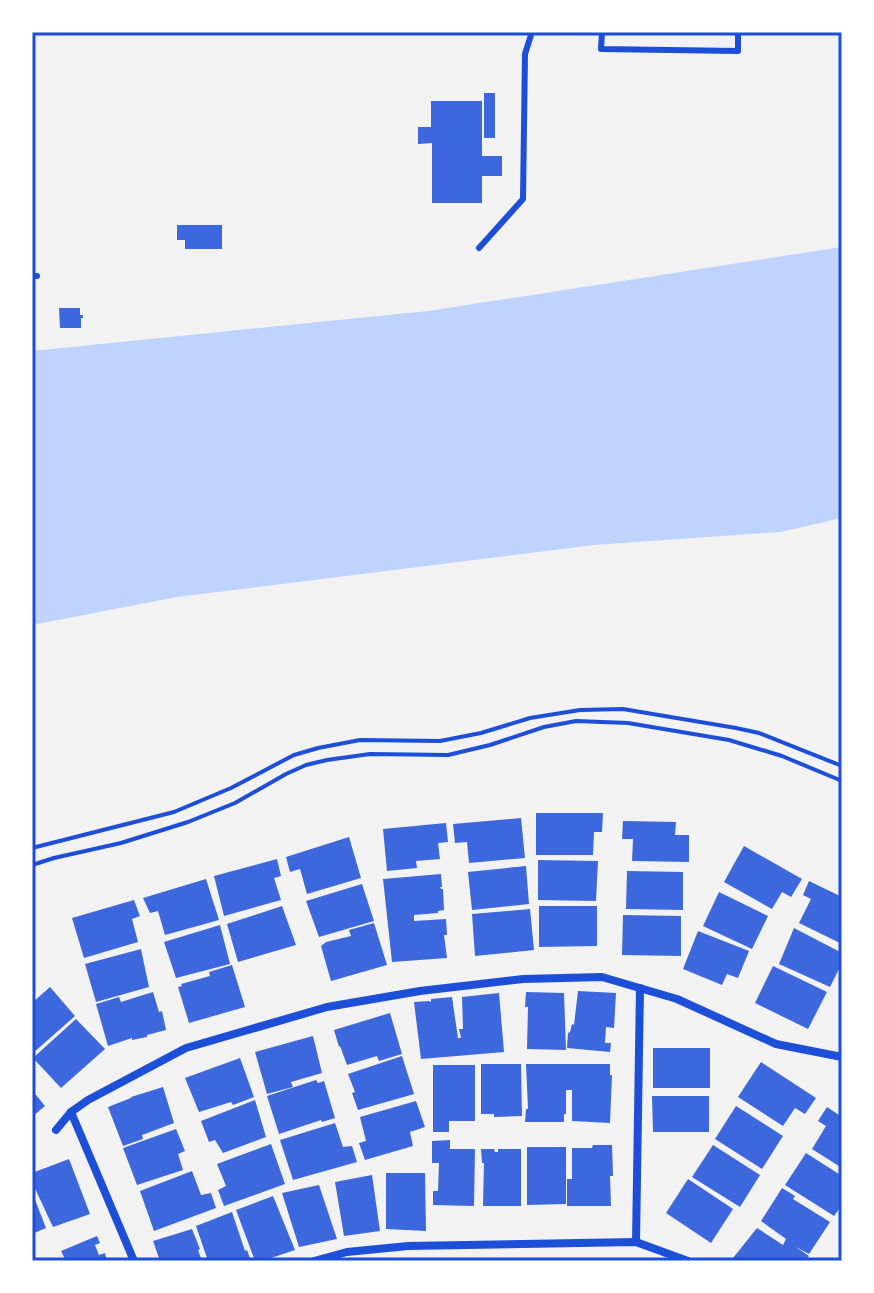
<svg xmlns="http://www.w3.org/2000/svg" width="874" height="1293" font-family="Lato,sans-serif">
<rect width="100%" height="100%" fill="#f2f2f2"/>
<polygon fill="#bfd3fe" points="842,247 842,518 780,532 594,545 177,597 32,625 32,351 428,311"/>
<g fill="#3d67dc">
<rect x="484" y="93" width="11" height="45"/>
<polygon points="431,101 482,101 482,156 502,156 502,176 482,176 482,203 432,203 432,143 418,144 418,127 431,127"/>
<polygon points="177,225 222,225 222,249 185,249 185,240 177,240"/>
<polygon points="59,308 80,308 80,315 83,315 83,318 81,318 81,328 60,328"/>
<polygon points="536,813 603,813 602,832 594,832 593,855 536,855"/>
<polygon points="521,818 525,858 469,863 467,842 455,843 453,824"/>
<polygon points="623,821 676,822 675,835 689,835 689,862 632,861 633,839 622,839"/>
<polygon points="446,823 448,842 438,843 440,859 416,861 417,868 387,871 383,829"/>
<polygon points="349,837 361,878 307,894 300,869 290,872 286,857"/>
<polygon points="744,846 802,879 791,897 782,892 772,909 724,882"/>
<polygon points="277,859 281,876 274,878 281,900 224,916 214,876"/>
<polygon points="538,860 598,861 596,901 538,900"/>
<polygon points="526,866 529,904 472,910 468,872"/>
<polygon points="627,871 683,872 683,910 626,909"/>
<polygon points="441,874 442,887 440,887 441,889 443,889 444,910 438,911 438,913 414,915 414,921 446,919 447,935 444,935 447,958 392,962 383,879"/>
<polygon points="206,879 219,920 165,935 158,911 150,913 143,898"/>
<polygon points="809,881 842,897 842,944 799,923 811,899 803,895"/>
<polygon points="362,884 374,921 319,937 306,901"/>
<polygon points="719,892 768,916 752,949 703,926"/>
<polygon points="134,900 140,916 132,919 138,942 84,958 72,918"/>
<polygon points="282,906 296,945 238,962 227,924"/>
<polygon points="539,906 597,906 597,946 539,947"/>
<polygon points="530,909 534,950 475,956 472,914"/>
<polygon points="623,915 681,916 681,956 622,955"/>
<polygon points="374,923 387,965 331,981 321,946 326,942 351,936 349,930"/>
<polygon points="220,925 230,964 176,978 164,942"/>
<polygon points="794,928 842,953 842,963 830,987 779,964"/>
<polygon points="698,931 749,951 738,978 727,974 722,985 683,969"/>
<polygon points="141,949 149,987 96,1002 85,964"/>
<polygon points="232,965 245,1007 189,1023 178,987 182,986 181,984 210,976 209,972"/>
<polygon points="773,966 827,992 808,1029 755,1003"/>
<polygon points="50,987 75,1016 32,1054 32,1003"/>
<polygon points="578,991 616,993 614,1028 606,1027 605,1043 611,1043 610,1052 567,1048 568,1033 570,1032 572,1024 574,1025"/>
<polygon points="153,992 159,1012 162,1011 166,1030 147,1035 147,1037 132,1040 132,1038 108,1046 96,1004 119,997 121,1002"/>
<polygon points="526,992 564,993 566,1050 527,1049 528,1007 525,1007"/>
<polygon points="499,993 504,1052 421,1059 414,1002 429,1001 431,1002 431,999 452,997 458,1038 461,1038 459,1029 463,1029 462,997"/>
<polygon points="390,1013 402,1054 379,1061 377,1056 347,1065 340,1046 339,1047 334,1030"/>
<polygon points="76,1019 105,1049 61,1088 33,1058"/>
<polygon points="313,1036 322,1073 291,1082 293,1087 267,1094 255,1052"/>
<rect x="653" y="1048" width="57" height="40"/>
<polygon points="402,1056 414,1094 358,1110 352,1093 355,1092 348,1074"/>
<polygon points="240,1058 254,1097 233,1105 231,1102 199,1112 185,1078"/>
<polygon points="761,1062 816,1098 805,1114 795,1108 783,1126 738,1097"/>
<polygon points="481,1064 521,1064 522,1116 494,1117 494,1114 481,1114"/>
<polygon points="526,1064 610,1064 610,1075 612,1075 610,1123 572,1121 572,1090 566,1090 566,1114 564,1114 564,1122 525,1122 526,1109 528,1109"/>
<polygon points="433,1065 475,1065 475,1121 449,1121 449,1132 433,1132"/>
<polygon points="316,1080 318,1083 324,1081 335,1118 322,1122 321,1120 279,1134 267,1096"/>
<polygon points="163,1087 174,1123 142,1135 143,1139 123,1146 108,1107 131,1098 131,1097"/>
<polygon points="32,1090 45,1106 32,1117"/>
<polygon points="652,1096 709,1096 709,1132 653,1132"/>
<polygon points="255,1100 266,1137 223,1153 215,1140 209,1142 201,1121"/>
<polygon points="416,1101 425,1127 410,1132 413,1146 365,1160 359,1143 366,1141 360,1117"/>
<polygon points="736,1106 783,1136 762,1169 715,1139"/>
<polygon points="827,1107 842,1117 842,1168 812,1149 826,1126 818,1121"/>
<polygon points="335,1123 343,1147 352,1146 357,1162 293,1180 280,1140"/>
<polygon points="176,1129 185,1151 178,1154 183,1170 137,1185 123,1148"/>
<polygon points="450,1140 450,1149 475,1149 474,1206 433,1205 433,1191 438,1191 439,1163 432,1163 432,1141"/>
<polygon points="271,1144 285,1184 224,1206 218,1190 226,1186 217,1164"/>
<polygon points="593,1145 612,1145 613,1176 610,1176 611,1206 567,1206 567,1179 572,1179 572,1148 592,1148"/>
<polygon points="713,1145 760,1175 740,1207 692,1177"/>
<polygon points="527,1147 566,1147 566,1204 527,1205"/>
<polygon points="481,1149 494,1149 495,1152 498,1152 498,1149 521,1149 521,1206 483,1206 484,1163 482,1163"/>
<polygon points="806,1153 842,1176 842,1205 834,1216 785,1185"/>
<polygon points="69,1159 90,1214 53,1227 32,1182 32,1173"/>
<polygon points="192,1171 201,1195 211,1193 216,1208 154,1231 140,1191"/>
<polygon points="386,1173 425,1173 426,1231 386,1229"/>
<polygon points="372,1175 380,1231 344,1236 335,1182"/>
<polygon points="688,1179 733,1209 711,1243 666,1213"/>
<polygon points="319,1185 337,1239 299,1247 282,1193"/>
<polygon points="782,1188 795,1196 793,1199 830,1222 809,1254 796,1247 809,1256 805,1261 737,1261 733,1258 757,1228 783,1245 786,1239 761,1221"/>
<polygon points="32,1192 46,1228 32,1234"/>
<polygon points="273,1196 295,1250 262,1261 255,1261 236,1210"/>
<polygon points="232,1212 245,1251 247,1250 251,1261 208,1261 196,1226"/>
<polygon points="192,1229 200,1249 198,1250 202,1261 160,1261 153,1241"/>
<polygon points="97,1236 100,1243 95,1245 99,1255 105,1253 107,1261 66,1261 61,1251"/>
</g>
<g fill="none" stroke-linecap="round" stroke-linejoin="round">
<g stroke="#1d4ed8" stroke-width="4">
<polyline points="32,848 174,812 231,788 294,755 318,748 360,740 440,741 481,733 530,718 580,710 623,709 736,728 759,733 842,766"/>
<polyline points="32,865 54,858 121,843 188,822 235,803 286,774 306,765 327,760 370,754 448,755 490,745 544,727 576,721 628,723 729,740 782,756 842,781"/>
</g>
<g stroke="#1d4ed8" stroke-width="6">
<polyline points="602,32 601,49 738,51 738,32"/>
<polyline points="479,248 523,199 525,54 532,32"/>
<polyline points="32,276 37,276"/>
</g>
<g stroke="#1d4ed8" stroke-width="8">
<polyline points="71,1112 134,1261"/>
<polyline points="56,1130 71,1112 88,1100 186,1048 327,1007 420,991 523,979 602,977 677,999 776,1044 842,1057"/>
<polyline points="636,1242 640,988"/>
<polyline points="314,1261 347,1252 408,1246 636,1242 688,1261"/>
</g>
</g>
<rect width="874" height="1293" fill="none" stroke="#ffffff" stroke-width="68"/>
<rect x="34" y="34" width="806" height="1225" fill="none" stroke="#1d4ed8" stroke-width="3"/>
</svg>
